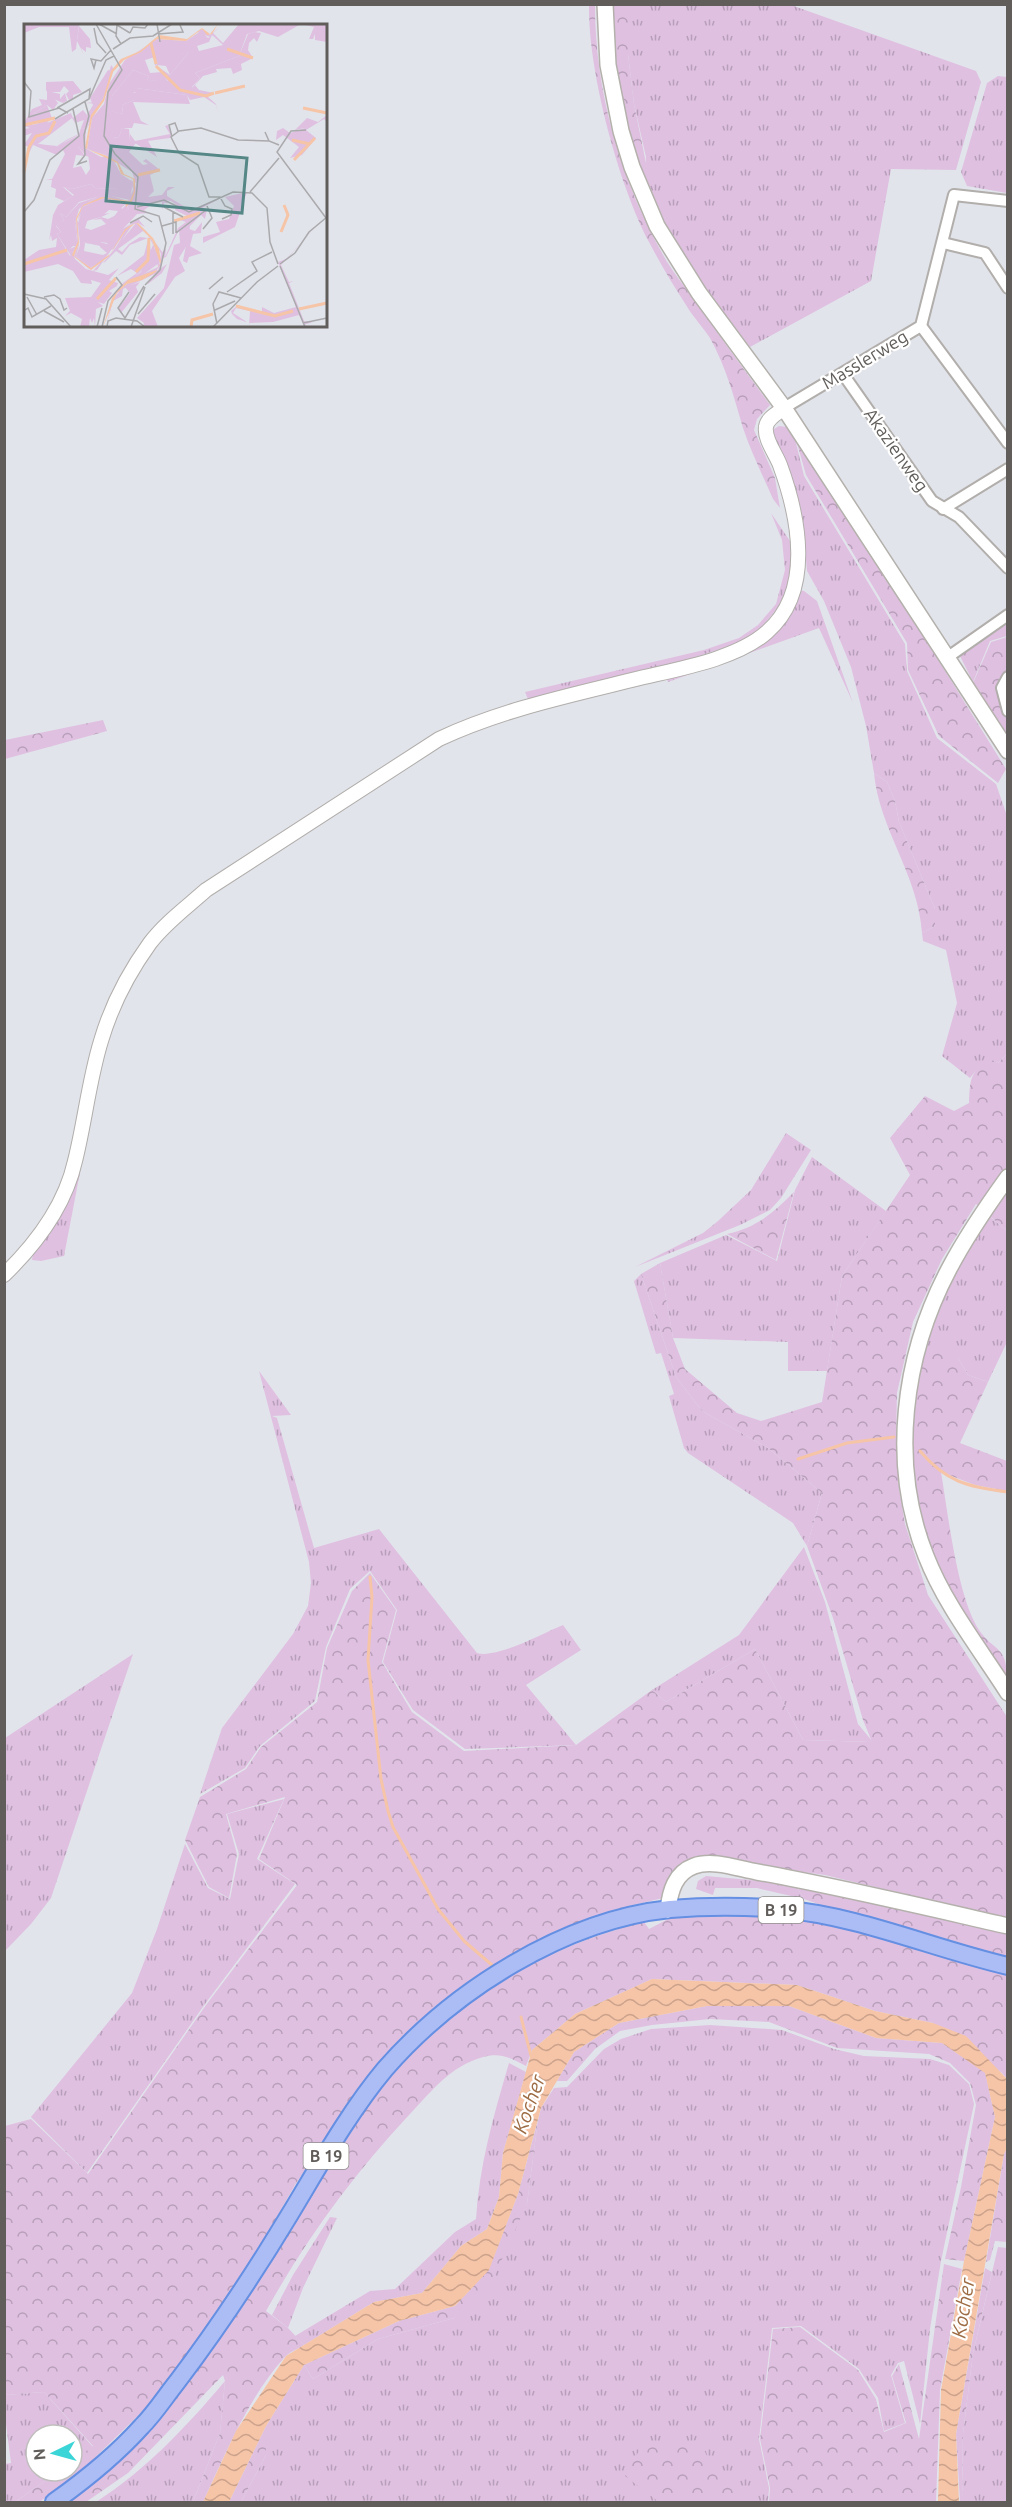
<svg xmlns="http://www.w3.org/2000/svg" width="1012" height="2507" font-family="Ubuntu,sans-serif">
<defs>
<pattern id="grass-tufts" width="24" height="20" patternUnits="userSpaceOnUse" patternTransform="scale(1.5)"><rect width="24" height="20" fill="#dfc0e1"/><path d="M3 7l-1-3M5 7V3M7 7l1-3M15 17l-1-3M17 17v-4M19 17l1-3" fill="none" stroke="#b89fb9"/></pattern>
<pattern id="forest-crowns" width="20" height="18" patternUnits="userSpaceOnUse" patternTransform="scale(1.5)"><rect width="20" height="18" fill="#dfc0e1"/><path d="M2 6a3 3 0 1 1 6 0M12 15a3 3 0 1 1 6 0" fill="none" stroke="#b89fb9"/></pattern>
<pattern id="water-waves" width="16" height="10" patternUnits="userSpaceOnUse" patternTransform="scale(1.5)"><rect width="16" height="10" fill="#f6c4a7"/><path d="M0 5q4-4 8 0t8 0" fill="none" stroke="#cba28b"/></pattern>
</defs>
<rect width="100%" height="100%" fill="#e2e4eb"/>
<g fill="url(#grass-tufts)">
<polygon points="628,5 791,5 976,71 981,82 956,170 891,169 871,281 750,347 681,259 646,189 646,157 634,104 628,54"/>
<polygon points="998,76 1007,77 1007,193 967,186 961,172 987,83"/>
<polygon points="779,426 787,427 795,439 804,476 905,644 907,671 937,738 996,784 1007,816 1007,1054 998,1063 986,1058 970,1078 942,1056 957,1003 946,950 923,941 922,933 935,926 935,909 899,822 895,801 887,782 874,773 866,726 851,667 824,601 807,571 802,514 796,490 774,435 774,429"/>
<polygon points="771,513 792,544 790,578 781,604 759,630 738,643 669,666 528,699 525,692 704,650 739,638 758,625 776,604 785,570 782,540"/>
<polygon points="797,590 804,591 817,601 853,703 819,628 668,682 666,676 749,648"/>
<polygon points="1007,624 1007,636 990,641 973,682 960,656"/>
<polygon points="786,1133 811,1150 781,1198 770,1210 740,1225 635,1267 703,1233 718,1221 751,1190"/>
<polygon points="812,1157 886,1211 842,1276 827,1371 788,1371 788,1342 673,1338 660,1263 726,1235 777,1261 795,1190"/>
<polygon points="82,1162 64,1256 41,1261 32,1260 33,1253 77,1167"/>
<polygon points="987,1214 1007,1231 1007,1342 988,1382 968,1375 958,1358 923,1359 932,1322 944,1292"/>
<polygon points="641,1274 676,1377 702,1411 768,1448 822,1493 807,1546 793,1523 688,1453 684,1448 669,1396 674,1394 661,1353 656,1354 634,1281"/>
<path d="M259,1371l32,44 -19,1 5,2 37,130 65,-19 98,124c20,6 66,-20 86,-28l18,25 -55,35 50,60 -111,4 -52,-39 -30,-48 14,-52 -27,-39 -20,18 -24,58 -11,54 -55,45 -15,22 -45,26 22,-66 71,-94 15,-28 3,-23 -2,-21z"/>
<polygon points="804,1547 825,1602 858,1724 873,1742 803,1740 755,1649 666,1702 652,1690 739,1635"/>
<polygon points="133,1654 51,1898 31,1924 5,1951 5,1738"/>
<polygon points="284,1799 257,1859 295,1884 205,2004 87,2173 31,2117 132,1993 157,1929 185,1844 208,1888 230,1899 239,1854 227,1814"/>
<polygon points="706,1876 795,1884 804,1899 757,1888 715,1888 713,1895 696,1889 698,1881"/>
<polygon points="710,2025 782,2030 834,2049 864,2056 930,2059 949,2065 969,2084 974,2104 941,2261 930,2329 920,2424 904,2361 898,2363 891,2375 905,2423 884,2431 878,2398 859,2369 801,2326 772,2328 759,2439 769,2488 768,2502 241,2502 266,2455 266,2426 304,2365 313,2379 378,2339 454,2318 527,2204 538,2120 541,2108 554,2088 567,2087 604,2049 621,2039 651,2029"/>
<path d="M509,2063l17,9 -23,81 -4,44 -12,32 -26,17 -39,47 -48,9 -70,43 -9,-9 75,-45 25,-2 60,-57 21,-13c3,-53 18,-105 33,-156z"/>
<polygon points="330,2217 337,2218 303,2288 288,2328 272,2315 293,2275"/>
<polygon points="998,2247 1007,2248 1007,2502 962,2502 963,2434 973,2353"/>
<path d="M225,2381l-5,52 -27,69h-97c50,-32 91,-76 129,-121z"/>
<polygon points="44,2392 93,2447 72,2462 72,2435 36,2435 36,2471 59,2471 15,2502 5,2502 4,2464 11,2463 5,2416 5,2395"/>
</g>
<g fill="url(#forest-crowns)">
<path d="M589,5h6c0,86 25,173 67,248 9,17 22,33 34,49 24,35 49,69 74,103l-13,14 -3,11 21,48 5,30 -7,-9c-10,-23 -22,-47 -30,-71 -9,-31 -17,-61 -33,-90 -7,-11 -17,-21 -24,-33 -13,-20 -26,-42 -37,-63 -31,-59 -61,-171 -60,-237z"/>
<polygon points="612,5 628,5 628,54 634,104 649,178 646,189 628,135 616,79"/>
<polygon points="797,443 937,658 1006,769 998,783 939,736 908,670 907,643 806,475"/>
<polygon points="1007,637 1007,740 973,683 991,642"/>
<polygon points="103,720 107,731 5,759 5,740"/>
<path d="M874,773l13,9 8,19 4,21 36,87v17l-13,7c-4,-59 -43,-104 -48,-160z"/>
<path d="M1007,1054v177l-31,-27 -34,55 -29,63 -16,71 -1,45 3,50 6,36 23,71 79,122v202l-182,-44 -131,-18 -17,13 -14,28 -50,12 -68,26 -91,58 -31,28 -92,109 -36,54 -54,95 -87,120 -83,81 -32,21h-24l44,-31h13v-9l21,-16 -49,-54 -39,3v-269l26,-7 57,55 118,-169 91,-120 -38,-26 26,-62 -59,17 11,40 -8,44 -20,-11 -24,-47 15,-43 46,-28 15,-22 56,-45 10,-54 25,-57 18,-18 26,37 -14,52 30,50 52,39 112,-6 76,-55 14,12 89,-53 48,91 69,2 -9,-22 -30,-102 -26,-72 15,-53 -54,-45 -66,-37 -26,-34 -35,-103 19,-11 13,75 12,31 52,44 24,8 61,-19 20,-126 68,-101 -20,-37 35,-42 29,15 15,-8c1,-25 1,-26 17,-46l12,6z"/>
<path d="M794,1192l-18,68 -49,-26c29,-6 46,-21 67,-42z"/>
<path d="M946,1333l1,22 11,3 10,17 20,7 -28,61 47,18v30l-32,-6 -34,-13c7,41 16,124 38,158 15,22 28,15 28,49 -19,-30 -42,-60 -60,-92 -33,-59 -49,-161 -25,-226 4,-10 16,-20 24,-28z"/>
<polygon points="795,1884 1007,1932 1007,1958 940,1937 827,1907 804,1899"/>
<path d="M731,1914l73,4 59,12 144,45v104l-5,-6 -69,-50 -58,-12 -78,-26 -145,-6 -77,35 -43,36 -6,16c-15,-8 -26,-14 -43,-9 -33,9 -52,35 -74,58 -56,60 -103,124 -143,196l22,17 16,17c-6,4 -15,7 -20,13 -36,40 -58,95 -81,144h-10l27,-69 5,-52 -2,-6 -95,98 -42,29h-14l-1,-5 59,-51 232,-335c23,-29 48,-59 76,-85 9,-8 19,-15 29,-22 54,-39 112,-66 177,-82l5,7 21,-11z"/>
<polygon points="707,2006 789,2006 876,2038 942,2043 985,2072 995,2117 964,2261 945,2259 961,2187 976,2105 970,2083 950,2063 929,2054 837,2048 769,2022 710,2019 652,2025 620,2031 595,2049 567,2081 557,2081 574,2052 619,2023"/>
<polygon points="538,2120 527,2204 494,2277 454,2318 378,2339 313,2379 304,2365 399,2321 455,2306 489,2269 518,2194"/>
<polygon points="1007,2148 1007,2242 995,2241 990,2260 986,2262 1004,2154"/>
<polygon points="944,2264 962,2269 940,2390 936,2502 769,2502 770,2488 760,2439 773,2329 800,2327 858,2370 876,2399 884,2432 906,2423 892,2376 899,2364 919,2439"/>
<polygon points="985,2268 992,2272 973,2353 963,2434 962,2502 960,2502 956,2434"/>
<polygon points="266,2426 266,2455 241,2502 229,2502"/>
<polygon points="699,2440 716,2474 737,2485 748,2502 659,2502 625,2476 640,2449"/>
</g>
<polygon fill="url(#water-waves)" points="652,1979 797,1985 875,2011 933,2023 966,2036 1007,2079 1007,2148 1004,2154 956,2434 959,2502 938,2502 941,2390 964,2261 995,2117 985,2073 942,2043 876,2038 789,2006 707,2006 619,2023 574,2052 541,2108 518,2194 489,2270 455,2306 399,2321 304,2365 266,2426 229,2502 203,2502 236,2431 286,2356 374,2302 422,2293 461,2246 487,2229 499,2197 503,2153 532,2050 575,2014"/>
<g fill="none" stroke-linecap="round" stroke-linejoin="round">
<g stroke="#f6c4a7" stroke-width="3">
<path d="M920,1451c26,31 48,36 88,41"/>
<polyline points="798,1459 847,1443 894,1437"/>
<polyline points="370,1577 372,1597 368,1660 381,1779 388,1811 393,1827 438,1909 464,1941 492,1965"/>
<polyline points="521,2017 531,2056"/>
</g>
<g stroke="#b1aeab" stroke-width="14">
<g id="minor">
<polyline points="943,243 985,253 1008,288"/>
<polyline points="921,326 1008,443"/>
<polyline points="843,374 932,501 959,517 1008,568"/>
<polyline points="784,408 921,326 954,195 1008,201"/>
<polyline points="943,509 1008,469"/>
<polyline points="948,657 1008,615"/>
<polyline points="1008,677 1002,688 1008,711"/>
</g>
</g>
<g stroke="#b1aeab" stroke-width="16">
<path id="tertiary" d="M4,1275c33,-32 61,-69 71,-114 10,-40 14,-81 26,-120 10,-34 28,-69 49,-98 15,-20 37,-36 56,-53l233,-151c64,-30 133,-44 201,-61 38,-9 97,-19 127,-46 47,-41 32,-115 13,-167 -4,-11 -16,-26 -14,-38 1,-9 12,-14 18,-19"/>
</g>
<g stroke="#b4b1ac" stroke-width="18">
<g id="secondary">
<polyline points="605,4 608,65 621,131 632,167 657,226 699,293 784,408 1008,751"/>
<path d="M1008,1177c-21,29 -42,60 -59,92 -46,87 -60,195 -23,287 19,49 54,93 82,137"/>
<path d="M668,1910c2,-19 7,-37 26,-44 19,-7 45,3 63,6 84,15 167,35 251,54"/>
</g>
</g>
<g stroke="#648fe2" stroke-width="20">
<path id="primary" d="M54,2502c31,-22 62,-47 88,-76 13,-13 23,-29 35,-44 41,-54 78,-110 113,-168 29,-48 59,-102 95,-145 68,-78 179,-149 285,-160 36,-3 74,-3 111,0 79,7 150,39 227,57"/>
</g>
<use href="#minor" stroke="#fff" stroke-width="10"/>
<use href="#tertiary" stroke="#fff" stroke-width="14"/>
<use href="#secondary" stroke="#fff" stroke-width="15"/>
<use href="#primary" stroke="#acbdf6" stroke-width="16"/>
</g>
<g text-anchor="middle" stroke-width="4.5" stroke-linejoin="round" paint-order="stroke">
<g fill="#fff" stroke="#908e8c" stroke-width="1.5">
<rect x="758.5" y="1897" width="45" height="26" rx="4.5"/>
<rect x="303.5" y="2143" width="45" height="26" rx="4.5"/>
</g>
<g font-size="16" font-weight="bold" fill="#615d5a">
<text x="781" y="1916">B 19</text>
<text x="326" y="2162">B 19</text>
</g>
<g font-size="18" fill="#615d5a" stroke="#fff">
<text transform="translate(865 360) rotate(-31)" y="6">Masslerweg</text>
<text transform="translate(896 450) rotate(55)" y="6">Akazienweg</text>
</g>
<g font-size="20" font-style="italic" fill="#9d6c44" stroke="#fff">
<text transform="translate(529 2104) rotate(-71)" y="7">Kocher</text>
<text transform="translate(963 2308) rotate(-81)" y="7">Kocher</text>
</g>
</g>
<g transform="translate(24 24)">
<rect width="303" height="303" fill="#e2e4eb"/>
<path d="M55,2l11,13 1,9 -5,-1v5l-5,-4 3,7 -7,-14zM177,7l8,8 -14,4 -14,12 8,-3 -19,23 -4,-9 -9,-1 -2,-8 -10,3 5,13 12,-1 6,10 -21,-2 2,-4 -16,-6 -21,26 -1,15 12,3 -1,-9 12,-5 2,-12 51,7 3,9 -57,-2 8,19 8,4 -15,-2 -2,5h-10l-3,9 -6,1 4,21 -30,-10 5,-31 12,-14 5,-20 16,-24 32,-21 29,2zM230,8l7,1 -4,9 -3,-4 -5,5 -1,7 5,8 -12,6 1,6 -9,4 -2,-6 -15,1 1,3 -14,4 -8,9 4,5 15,3 -9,2 -13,-7 8,-10 -5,-5 44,-17 9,-22zM84,46l3,1 -9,28 -17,30 -4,-1 3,-8 -9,3 -3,-5 -34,26 18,3 23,-12 -1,11 7,10 -9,-1 -3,13 8,-2 5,9 4,-6 -2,-15 26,7 7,13 12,8 -3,18 -19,-4 6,-7 -22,-1 -4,-4 -19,5 -9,-2 10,9 -9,5 -9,-4 1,-8 -5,-2 1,-7 -7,-1h7l13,-25 -2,-4 -6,5 -24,-10 -6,12 2,-10 -5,-2 8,-12 -8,3v-7l6,-1 -6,-2 13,-2 4,-3 -16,4 -1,-9 1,5 19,-8 -11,1 14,-9 5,13 -5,5 24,-10 2,5 10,-8 4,5 6,-10 -3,-7zM49,57l9,11 -9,3v4l-4,1 -3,-6 3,-3 -5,-5 -4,6h-8l8,2v5l5,-6 2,8 -4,2 -12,-5 -5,-8v-8zM303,91v7l-11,15 11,-15 -3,-3 -18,11 10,8 -14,17 -12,3 9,-11 -16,-12 -7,5 1,-9 6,-3 7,5 15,-5 -10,2 12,-12 11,4zM144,101l4,11 -2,2 -22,3 9,16 -27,-17v-6l5,7 35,-7 -5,-8zM223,168l-12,35 -32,16v-6l17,-5 -4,-10 13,-3 5,-13 -9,-9zM73,173l-18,12 -4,14 2,19 -7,7 5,-1 -4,8 -14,-22 4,-2 -5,-7 8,-5 -4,-7 6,4 13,-14zM80,174l16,3 2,8 4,-4 3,4 -16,9 5,-7 -9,-1 -8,7 -18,5v20l16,3 -14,-2 -1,8 19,4 4,-2 -7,-6v-5l14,4 -17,24 -4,1 7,-8 -11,5 -13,-12 4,-11 -2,-22 5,-16zM298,196l-41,45 8,17 5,-1 -5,2 15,38 9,1 -13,4 4,-1 -5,-10 -26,7 -24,1v4l1,-16 -14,-3 -3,5 14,9 -10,-3 -5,-5 -1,-3 6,-5 25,8v-7l12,6 22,-6 -18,-45 8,-3zM178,198l-1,11 -8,1 -3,12 12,7 -13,4 -2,6 -4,-2 6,-32 6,2zM112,199l10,8 6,9 7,23 -23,17 -4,-1 9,-7 12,-27 -4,-9 -6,-5 -25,18 4,3 7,-8 11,-7 8,1 -18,7 -8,10 -6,-4 -11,11 -2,1z" fill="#dfc0e1"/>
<path d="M0,0h55l-3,25 -4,3 -3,-25h-30l-15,6zM199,0l-10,9 10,10 16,-19h88v18l-12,-2v-6l-2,5h-4l5,-12 -13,-3 -23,13 -19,-6 -12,3 -8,22 -44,17 5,5 -8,9 13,8 9,-2 -6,4 8,7 2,10 -2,-9 -12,-8 -14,3 -3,-5 -51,-7 5,2 -8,3h5l-4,7 -12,5 1,9 -14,-3 3,-15 21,-26 16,6 -2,4 21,1 -13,-16 -1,-8 3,9 13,9 19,-23 -10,6 2,-3 13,-12 16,-6 -13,-5 5,-3 8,6zM188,11l11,10 -24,6 -2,-5 12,-4zM87,41l3,4 -11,30 -17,31 -1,18 16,9h5l3,1 5,3 -28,-5 -8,-10 -7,3 7,-3v-11l-10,5 -6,4 -6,3 -10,1 -8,-4 19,2 11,-7 11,-5 2,-6 5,1 12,-25 -12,-1 15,-2zM23,66l11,13 -5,7 -6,-5 -14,9 11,-1v2l-19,6 7,-12 10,-4 -3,-6 8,1zM98,104l7,1 1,11 6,3 -7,9 14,13 5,-1 -5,-3 3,-2 14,11 -10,5 4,16 -6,6 14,-2 6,-8h7l-8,4v5l23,14 29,-11 -17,9 5,1 -2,10 -4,-4 -11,11 -3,19 -8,13 6,13 -10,6 -23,34 6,16h-15l1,-4 -7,-5 27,-30 10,-43 6,-2 -1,-13 -13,27 -3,1 -3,11 7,-5 -5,9 -14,11 1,-4 -4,3 14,-11 -36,17 -1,7 -9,5 -7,26 5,-22 1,-4 5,-8 10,-9 31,-14 3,-16 -5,-11 6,9 4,-3 -1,8 13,-29 8,-6 -6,-2 7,-4 -12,-6 2,-5 -6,-4 -5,-1 4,3h-6l-2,7v-8l-8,1 -10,7 4,3 -11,1 -14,15 18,-12 -2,3 6,7 -7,-4 -8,2 -3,4 6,-5 -19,28 -11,11 11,-12 10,-18 -10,16 -3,1 3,-4 -4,3 -3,-6 -6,-1 -1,4 -17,-4v-20l2,-3 4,-3 -4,12 6,2 15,-6 -5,-5 -8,1 8,-3 -4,-2 13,-2 -9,4 7,2 21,-10 -3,-5 -5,4 -1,-7 -16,-3 -8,4 -11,4 -7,14 1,25 -3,11 13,12 10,-5 -10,6 -15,-13 5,-13 -2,-20 4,-15 16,-11 -18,5 -13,15 -6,-4 4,7 -8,6 5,6 -4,2 13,22 4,-7 -6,1 8,-4h-4l3,-14 2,10 -2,-19 1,-5 2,24 -5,11 2,6 11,10 22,6 11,-7 -10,12 9,3 -1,3 -8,5 3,2 -8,11 -6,-2 5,4 -7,3 -1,18 -1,-9 -2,5 -2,-5 -1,9h-9l2,-8 -11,-6 -6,3 5,-5 -5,-13 26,-1 10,-14 -10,-3 1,4 -11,-1 -8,-12 -15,-7 -34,8v-12l15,-10 17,-3 1,-9 -5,3 -1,-6 -2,6 4,-26 5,-10 16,-10 -10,-8 8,2 19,-5 4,4 22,1 -5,7 16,5 5,-11 -2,-12 4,9 -3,13 4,-16 -4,-12 -27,-17 11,3 -6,-8 1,-1 -6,-11 -2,-8 5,9 11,-2zM125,212l2,17 -5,13 -13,13 25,-12 -4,-23 5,10 1,9 -3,7 -32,13 -17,24 15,-24 14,-10 -6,-4 -14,7 27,-21z" fill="#dfc0e1" fill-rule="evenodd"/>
<path d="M116,258l-4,5 2,5 -17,21 -3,-4 12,-16 -5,-6z" fill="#dfc0e1"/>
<path d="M194,0l-6,10 -5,1 -5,-6 -16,12 -29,-2 -16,13 -17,8 -11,12 -9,29 -12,17 -5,31 20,7 11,6 6,12 11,5v13l-3,9 -6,6 -1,-5 -21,-4 -21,8 -6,13 2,24 -5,13 17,12 19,-14 15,-25 6,-4 7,-2 15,15 6,11 2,13 -5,10 -14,8 -15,4 -10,9 -14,34 9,-29 7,-9 9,-9 29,-10 3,-7 -8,-23 -16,-17 -10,7 -18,27 -17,13 -19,-15 6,-14 -2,-23 7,-13 19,-8 28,4 4,-10 -1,-12 -12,-5 -4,-11 -32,-15 6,-33 12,-16 8,-28 10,-12 19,-8 19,-16 28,4 15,-11 8,6z" fill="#f6c4a7"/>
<path fill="none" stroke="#f6c4a7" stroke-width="3" d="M127,19l5,21M203,25l26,9M132,42l24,24 26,6 8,-3M191,69l30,-7M279,84l24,5M0,101l31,-7M268,116l18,4M270,136l21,-22M0,148l5,-25 7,-11 13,-3 6,-12M114,151l22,-5M150,197l26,-8M257,208l7,-17 -4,-10M0,240l43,-14M112,248l12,-12 1,-22M73,275l19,-21M212,282l39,10 18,-5M275,285l28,-6M167,303l1,-7 21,-6"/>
<path fill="none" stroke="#aaaaad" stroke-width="1.5" d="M72,0l26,46 -14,22 -4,44 11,18 23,23 -3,32 24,7 7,27 -6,27 -15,15M75,0l18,10M133,0l3,18M70,4l3,15 9,10M106,9l3,-6 12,1 3,-4M134,10l25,-2 -3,-7M97,20l-5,-8 1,-11 13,8M89,25l17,-11 23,-2 19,-12M72,36l-2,8 -3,-9 10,2 10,-11M0,58l7,9 -2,26 30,-9 9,5M61,78l4,14 -5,19 1,20 -7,9 9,-3M33,84l33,-19 -1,10M31,95l34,-20 17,-39 8,-4M282,106l-15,1 -14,21 49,66M241,108l4,9 10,4M148,113l-3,-12 6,-2 3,8M226,168l29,-34M113,183l27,-7 25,12 44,-20 19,1 15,15 3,34 8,22M140,183l19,10M0,188l10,-12 16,-40 29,-24 -6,-27M149,188v22M198,195l9,-4 1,-6 -7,-3 -5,-9h-11l-11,-32 -19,-12 -8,-16 8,-6 22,-3 37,12 31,1M106,199l13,-7 9,6M138,202l14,-4v11M179,205l9,-11 -5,-12M152,209l30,-23h-6M256,240l15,-11 14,-21 18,-15M256,242l25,61M185,265l14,-12M203,268l30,-21 -5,-9 20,-10M0,270l22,5 25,28M3,273l10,18M20,273l10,-2 6,4 4,11 3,-2M1,286l3,-2 4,9 19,-11M191,286l20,-9M20,287l20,11M114,290l17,-20M101,294l19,-32M101,294l-7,-10 11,-16M279,299l24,-5M193,300l-4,-20 6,-12 22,6M73,303l5,-19M78,303l6,-26 14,-16 -6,-8M83,303l1,-6 8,-3 21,3 8,6M107,303l14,-40M189,303l44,-45 21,-16"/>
<path fill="#548786" fill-opacity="0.15" stroke="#548786" stroke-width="3" d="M87,122l136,12 -5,55 -136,-12z"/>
<rect width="303" height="303" fill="none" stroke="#615d5a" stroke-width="3"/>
</g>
<rect width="1012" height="2507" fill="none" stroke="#615d5a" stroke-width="12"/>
<g transform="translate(54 2453) rotate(265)"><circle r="28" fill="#ffffff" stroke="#c0bebd" stroke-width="1.5"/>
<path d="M0-4.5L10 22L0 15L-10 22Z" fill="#3cd5d7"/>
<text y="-9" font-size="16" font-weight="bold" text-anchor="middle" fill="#615d5a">N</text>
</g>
</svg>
